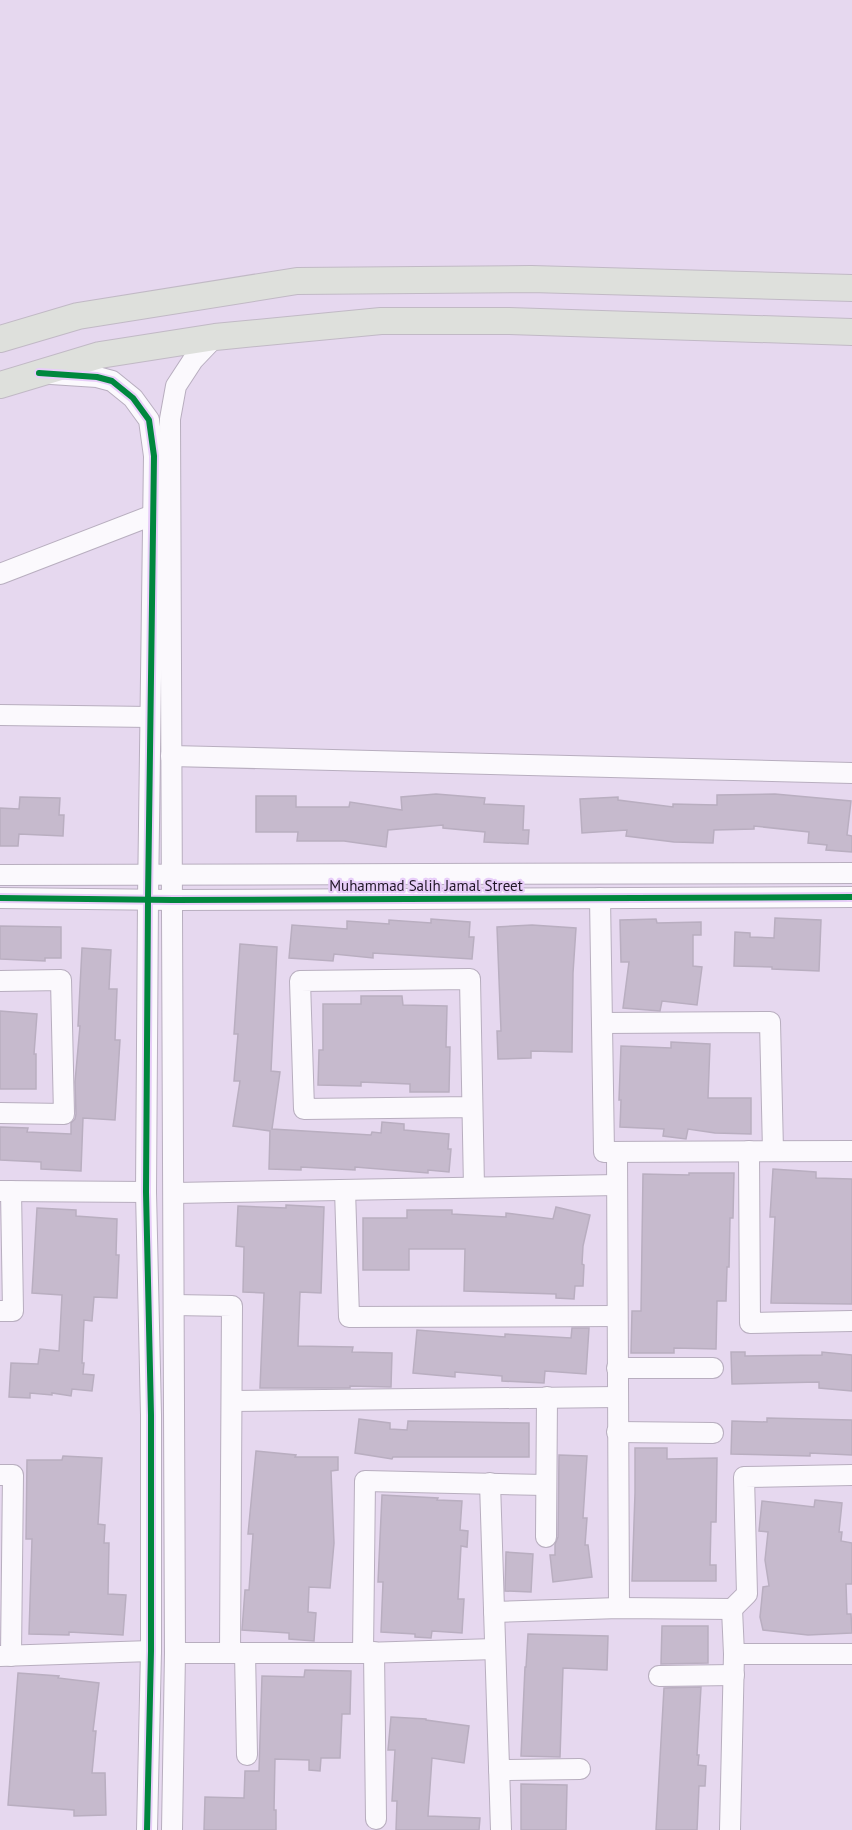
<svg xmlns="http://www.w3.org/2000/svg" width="852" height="1830" font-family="'PT Sans',sans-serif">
<rect width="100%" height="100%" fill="#e6d8ef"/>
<g fill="#c6bacd" stroke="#b9aec0" stroke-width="1.5">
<polygon points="436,794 485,798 484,804 524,806 523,830 529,830 528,844 484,842 485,832 443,828 443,825 388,830 386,847 344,841 297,841 298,832 256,832 256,796 296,796 296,807 349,807 350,802 402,810 401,797"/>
<polygon points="775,794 851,801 847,835 852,836 852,852 826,850 827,845 808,843 809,832 754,826 754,829 714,830 713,843 674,842 626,836 627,830 582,833 580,799 618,797 618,800 673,807 673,804 717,805 717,795"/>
<polygon points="20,797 60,798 59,815 64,815 63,836 19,834 18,846 0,846 0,808 19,809"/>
<polygon points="775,918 821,920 819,971 772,969 772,967 734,966 735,932 750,933 750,937 774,938"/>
<polygon points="431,919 470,922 469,937 474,937 472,959 373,953 373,958 334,954 333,961 289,958 292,925 347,929 347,921 389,924 389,920 431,923"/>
<polygon points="656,919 657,923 701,922 701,935 693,935 693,966 702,967 697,1005 662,1001 660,1011 623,1008 629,962 621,962 620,920"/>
<polygon points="532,925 576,928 573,973 572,1052 531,1051 531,1058 498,1059 497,1031 501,1031 497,927"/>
<polygon points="0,926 61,927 61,958 45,958 45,961 0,959"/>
<polygon points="240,944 277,947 271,1071 280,1072 272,1129 371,1135 372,1132 381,1133 382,1122 404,1124 404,1130 449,1134 448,1149 451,1149 449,1172 428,1170 428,1173 355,1167 355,1170 301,1167 301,1170 269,1169 270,1131 233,1126 240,1081 234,1081 238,1034 234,1034"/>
<polygon points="82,948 111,950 109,989 117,989 115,1040 120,1040 115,1120 83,1118 81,1171 41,1169 41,1162 0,1160 0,1127 28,1128 27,1132 71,1134 71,1123 75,1119 76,1114 75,1082 80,1026 78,1026"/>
<polygon points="361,996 402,996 403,1005 447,1006 446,1047 450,1047 449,1092 410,1092 410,1084 361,1082 361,1086 318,1085 319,1050 323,1050 323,1004 361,1004"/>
<polygon points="0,1011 37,1014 34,1054 36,1054 36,1089 0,1089"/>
<polygon points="671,1042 710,1044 708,1098 751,1098 751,1134 715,1133 688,1129 686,1139 663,1136 664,1129 620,1127 621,1100 619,1100 621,1046 671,1048"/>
<polygon points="773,1169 816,1172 816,1178 852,1179 852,1304 771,1303 775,1217 770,1217"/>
<polygon points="689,1173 734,1173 733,1218 730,1218 729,1267 727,1267 726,1301 717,1301 716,1349 674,1348 674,1353 631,1353 632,1311 641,1311 643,1174 689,1175"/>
<polygon points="286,1205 324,1207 321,1293 300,1292 298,1346 353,1347 352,1352 392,1353 391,1387 350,1386 350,1388 260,1388 264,1293 243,1292 244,1247 236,1246 238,1206 286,1208"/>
<polygon points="556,1207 590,1215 583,1246 582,1264 584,1265 583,1286 575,1286 574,1299 556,1298 556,1294 464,1291 465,1249 409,1249 409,1270 363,1270 363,1218 407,1218 407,1210 452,1210 452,1214 506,1217 506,1213 553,1219"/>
<polygon points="37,1208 76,1210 76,1216 117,1219 116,1255 119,1255 117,1298 94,1297 92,1321 84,1320 82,1363 84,1363 83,1374 94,1375 92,1391 72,1389 71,1396 52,1393 52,1395 30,1393 30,1398 9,1397 11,1363 38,1364 40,1349 59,1351 62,1295 32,1293"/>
<polygon points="572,1328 589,1328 586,1374 545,1371 544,1383 502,1381 502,1376 455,1372 455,1377 413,1373 417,1330 505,1337 505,1334 571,1338"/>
<polygon points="731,1352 745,1352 745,1356 822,1355 822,1352 852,1355 852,1391 819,1388 819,1382 732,1384"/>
<polygon points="767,1418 852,1420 852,1455 810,1453 810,1456 731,1454 732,1421 767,1422"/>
<polygon points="359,1419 390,1423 390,1429 407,1430 408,1421 529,1423 529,1457 393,1457 392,1459 355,1453"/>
<polygon points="635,1448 667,1448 667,1459 717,1458 716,1522 711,1522 710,1565 716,1565 716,1581 632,1581 635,1493"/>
<polygon points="256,1451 296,1455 295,1457 338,1457 338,1470 331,1471 334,1543 330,1588 309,1587 308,1612 316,1613 314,1641 289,1639 289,1633 242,1630 245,1590 249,1590 253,1534 248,1534"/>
<polygon points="559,1455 587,1456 583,1518 587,1518 585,1545 588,1545 592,1577 553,1582 550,1555 555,1555 555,1544 558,1537"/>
<polygon points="63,1456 102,1458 98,1524 105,1525 104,1543 109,1543 108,1594 126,1595 123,1635 69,1632 69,1635 29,1634 32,1539 26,1539 27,1460 62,1460"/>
<polygon points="382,1495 438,1498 437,1500 462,1501 460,1530 468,1531 467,1547 461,1546 458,1599 464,1599 462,1633 432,1631 431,1638 415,1637 415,1634 381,1632 383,1582 378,1582"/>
<polygon points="815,1500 842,1503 839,1532 842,1532 841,1541 852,1543 852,1584 846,1584 847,1614 851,1614 852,1633 808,1635 763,1630 760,1617 763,1587 769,1586 765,1560 768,1532 759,1531 762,1501 814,1507"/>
<polygon points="506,1552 533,1554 531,1592 505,1591"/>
<polygon points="662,1626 708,1626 708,1663 661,1664"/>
<polygon points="528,1634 608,1636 607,1670 563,1668 560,1757 521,1756 525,1667 526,1667"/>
<polygon points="305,1670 351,1671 350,1714 342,1714 340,1758 321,1758 320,1771 309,1770 309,1760 275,1759 274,1810 276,1810 276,1830 204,1830 205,1797 244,1798 245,1771 259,1771 262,1676 304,1677"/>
<polygon points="18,1673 59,1676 58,1678 99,1683 93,1731 96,1731 92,1773 105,1773 106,1815 74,1816 74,1810 8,1805"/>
<polygon points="701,1687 697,1755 699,1755 698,1765 706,1766 705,1786 699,1786 697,1830 656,1830 664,1688"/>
<polygon points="391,1717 426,1719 426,1720 469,1726 464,1763 432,1758 428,1816 480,1818 479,1830 396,1830 397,1801 392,1801 395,1750 388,1750"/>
<polygon points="521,1784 567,1785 566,1830 521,1830"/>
</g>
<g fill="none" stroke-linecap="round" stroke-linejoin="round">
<g stroke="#b8aebf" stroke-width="22">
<g id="minor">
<polyline points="51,374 97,377 112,381 133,398 149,420 154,456 148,899 146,1192 151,1415 151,1651 147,1830"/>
<polyline points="0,574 153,515"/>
<polyline points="0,715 150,717"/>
<polyline points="171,756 852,773"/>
<polyline points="0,875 852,873"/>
<polyline points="0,898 173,900 852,897"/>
<polyline points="600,898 604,1152 852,1151"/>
<polyline points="0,981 61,980 64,1114 0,1113"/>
<polyline points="602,1023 770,1022 773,1151"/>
<polyline points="472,1107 304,1109 300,981 470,979 474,1187"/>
<polyline points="749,1151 750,1323 852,1321"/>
<polyline points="617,1152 619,1608"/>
<polyline points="345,1190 349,1317 617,1316"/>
<polyline points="0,1191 146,1192"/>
<polyline points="174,1193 617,1185"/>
<polyline points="174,1305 232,1306 230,1653"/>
<polyline points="0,1311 13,1311 11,1191"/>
<polyline points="617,1368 713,1368"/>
<polyline points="232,1401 617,1397"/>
<polyline points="617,1432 713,1433"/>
<polyline points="0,1475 13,1475 11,1656"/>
<polyline points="490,1483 501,1830"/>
<polyline points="546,1537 547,1397"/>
<polyline points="494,1612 619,1608 732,1609 747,1594 744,1477 852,1475"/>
<polyline points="374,1652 376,1819"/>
<polyline points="175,1653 363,1653 495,1649"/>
<polyline points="245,1653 247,1755"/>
<polyline points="363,1653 365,1481 545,1485"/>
<polyline points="734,1654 852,1654"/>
<polyline points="0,1656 151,1651"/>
<polyline points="659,1676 734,1675"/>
<polyline points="499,1770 580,1769"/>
<polyline points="172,1830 175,1653 170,419 176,386 193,360 215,337"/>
<polyline points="730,1830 734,1654 732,1609"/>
</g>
</g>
<g stroke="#c1b9c5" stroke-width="28">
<g id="major">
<polyline points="0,339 78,316 297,281 531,279 852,288"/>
<polyline points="0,385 100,355 215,337 381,321 509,321 852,332"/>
</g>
</g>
<use href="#minor" stroke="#fbf9fd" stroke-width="20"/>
<use href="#major" stroke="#dee0dc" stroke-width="26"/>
<g stroke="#e8cef9" stroke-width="10">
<g id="cycleway">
<polyline points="39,373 97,377 112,381 133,398 149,420 154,456 148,899 146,1192 151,1415 151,1651 147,1830"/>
<polyline points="0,898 173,900 852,897"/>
</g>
</g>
<use href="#cycleway" stroke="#00873e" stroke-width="6"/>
</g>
<g text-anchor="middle" stroke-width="4.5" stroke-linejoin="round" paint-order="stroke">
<g font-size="15" fill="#1f1625" stroke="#e8cef9">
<text x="426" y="891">Muhammad Salih Jamal Street</text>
</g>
</g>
</svg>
